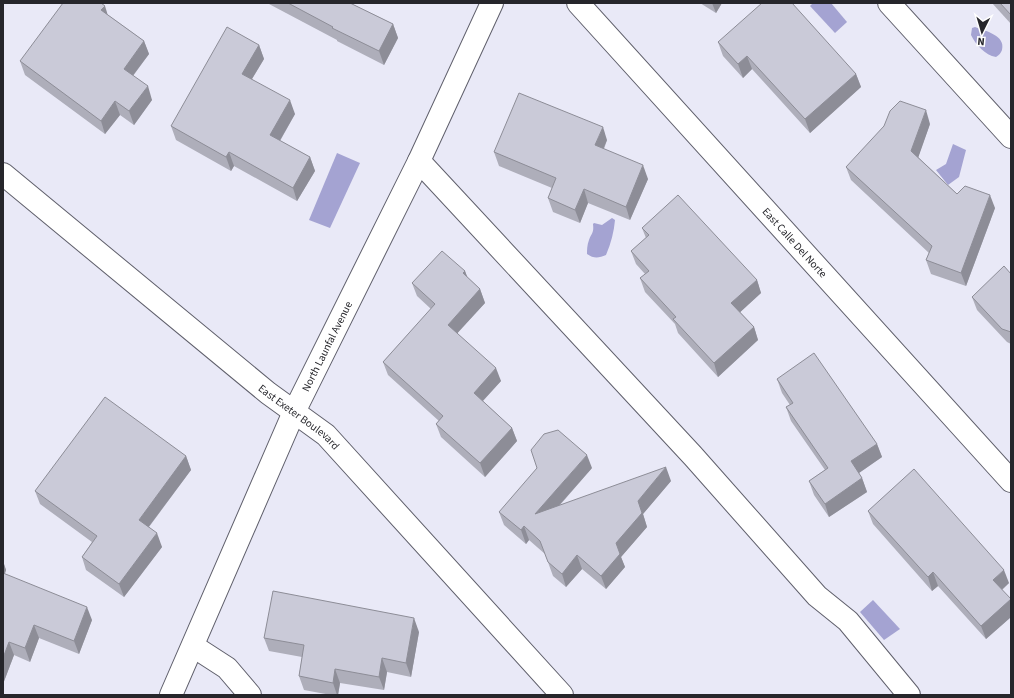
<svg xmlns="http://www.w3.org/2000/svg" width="1014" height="698" font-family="'Source Sans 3',sans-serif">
<rect width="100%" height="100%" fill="#e9e9f7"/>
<g fill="#a4a3d2">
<polygon points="813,3 831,3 847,22 835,33 810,6"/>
<path d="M975,27c10,4 31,8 27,23 -1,3 -3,5 -6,7 -11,-2 -20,-12 -25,-22l1,-7z"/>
<polygon points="953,144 966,150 959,177 948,185 936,170 946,164"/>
<polygon points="337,153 360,163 330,228 309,220"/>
<path d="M612,218l3,2c-1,12 -4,23 -9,35 -7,3 -12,4 -19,-1 0,-4 0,-9 2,-14 3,-8 5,-7 4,-16l1,-1 8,2z"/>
<polygon points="873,600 900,629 884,640 860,612"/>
</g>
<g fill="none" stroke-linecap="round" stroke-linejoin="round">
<g stroke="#5f5f6b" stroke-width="24">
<g id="minor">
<path id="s1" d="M578,3l433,478"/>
<polyline points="889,3 1011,137"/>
<polyline points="419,161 693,456 817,596 848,621 909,695"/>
<path id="s2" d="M3,174l265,219 58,42 236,260"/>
<polyline points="193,646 227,668 250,695"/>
<path id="s3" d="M171,695l123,-283 125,-251 73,-158"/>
</g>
</g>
<use href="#minor" stroke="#fff" stroke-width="22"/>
</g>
<g fill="#aeaeba">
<polygon points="269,3 350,3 393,24 398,38 384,65 337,41 337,40 269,4"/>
<polygon points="700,3 722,3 716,13"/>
<polygon points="992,3 1011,3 1011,24"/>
<polygon points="108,15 144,41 149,54 133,76 152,100 134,125 120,115 105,134 25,75 20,61"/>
<polygon points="718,42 856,74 861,87 810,133 752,69 743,78 723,56"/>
<polygon points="259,45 264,59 252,79 295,114 280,141 310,157 315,171 297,201 234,166 231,171 176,140 171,126"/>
<polygon points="930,124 918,157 957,194 995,208 966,286 931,274 926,260 929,253 851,180 846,167"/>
<polygon points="607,140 604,149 648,179 630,220 588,203 580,223 553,212 548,198 552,188 499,166 494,152"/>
<polygon points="642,228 757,280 761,293 740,312 754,327 758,340 718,377 678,333 675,324 645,292 640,278 645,274 636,264 631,251 646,238"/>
<polygon points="465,271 467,277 480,289 485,303 457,333 501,381 483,401 512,428 517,441 485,477 441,437 436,424 439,421 388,375 383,362 431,309 417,296 412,283"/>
<polygon points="1011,274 1011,344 1007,342 977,310 972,297"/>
<polygon points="777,379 877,444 882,457 859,473 862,478 867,492 829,517 814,495 809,481 825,470 791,421 786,407 790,405 782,393"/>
<polygon points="186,456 191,470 149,527 162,547 124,597 86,570 82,557 92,542 40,504 35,491"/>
<polygon points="592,468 560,505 671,481 643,514 647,527 621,557 625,567 606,589 582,569 566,587 553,576 545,554 529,540 526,544 504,525 499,512"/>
<polygon points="868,511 1009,583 1002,590 1011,600 1011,617 986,639 938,586 932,591 873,524"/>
<polygon points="3,561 6,570 5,574 92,620 79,654 39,638 30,662 14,655 3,684"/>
<polygon points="419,632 411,677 387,672 384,690 340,683 338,695 331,695 304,690 299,676 302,657 269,651 264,638"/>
</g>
<g fill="#8d8d97">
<polygon points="712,3 722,3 716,13"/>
<polygon points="105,6 109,19 101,10"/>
<polygon points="393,24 398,38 384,65 379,51"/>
<polygon points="144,41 149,54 128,82 124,69"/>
<polygon points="259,45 264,59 247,87 242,74"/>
<polygon points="747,56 752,69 743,78 738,64"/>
<polygon points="856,74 861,87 810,133 805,119"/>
<polygon points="148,86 152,100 134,125 129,111"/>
<polygon points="290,100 295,114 275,149 270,135"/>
<polygon points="115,101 120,115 105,134 101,121"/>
<polygon points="926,110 930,124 916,164 911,151"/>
<polygon points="603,127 607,140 599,159 595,145"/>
<polygon points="229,152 234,166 231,171 226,157"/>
<polygon points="310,157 315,171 297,201 293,188"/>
<polygon points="643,165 648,179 630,220 626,207"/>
<polygon points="584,189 588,203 580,223 575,210"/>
<polygon points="990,195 995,208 966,286 961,273"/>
<polygon points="465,271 470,284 463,273"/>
<polygon points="757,280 761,293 736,316 731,303"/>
<polygon points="480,289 485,303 453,338 448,325"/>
<polygon points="754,327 758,340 718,377 714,363"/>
<polygon points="496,368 501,381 478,406 474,393"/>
<polygon points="512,428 517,441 485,477 480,463"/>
<polygon points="877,444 882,457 856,475 851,461"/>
<polygon points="587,455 592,468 540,527 535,514"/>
<polygon points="186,456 191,470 144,533 139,520"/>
<polygon points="666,467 671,481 643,514 647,527 621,557 625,567 606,589 601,576 616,543 638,501"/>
<polygon points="862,478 867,492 829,517 825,504"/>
<polygon points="524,526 529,540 526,544 521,530"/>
<polygon points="157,533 162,547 124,597 119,584"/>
<polygon points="577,555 582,569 566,587 562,574"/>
<polygon points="3,561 6,570 3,578"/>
<polygon points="1004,570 1009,583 998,593 993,580"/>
<polygon points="933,572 938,586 932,591 928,577"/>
<polygon points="1011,599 1011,617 986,639 981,626"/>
<polygon points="87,607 92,620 79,654 74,641"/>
<polygon points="414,618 419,632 411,677 406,663"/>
<polygon points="34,625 39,638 30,662 25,648"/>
<polygon points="9,642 14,655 3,684 3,658"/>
<polygon points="382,658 387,672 384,690 379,677"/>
<polygon points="335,669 340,683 338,695 337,695 333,683"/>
</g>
<g fill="#cacad8" stroke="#8d8d97">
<polygon points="63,3 101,3 105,6 101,10 144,41 124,69 148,86 129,111 115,101 101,121 20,61"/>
<polygon points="288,3 350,3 393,24 379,51 332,28 333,27"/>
<polygon points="762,3 792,3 856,74 805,119 747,56 738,64 718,42"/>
<polygon points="1000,3 1011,3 1011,15"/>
<polygon points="227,27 259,45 242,74 290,100 270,135 310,157 293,188 229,152 226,157 171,126"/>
<polygon points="519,93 603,127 595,145 643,165 626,207 584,189 575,210 548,198 556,178 494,152"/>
<polygon points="900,101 926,110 911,151 957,194 965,186 990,195 961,273 926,260 932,246 846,167 884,126 890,111"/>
<polygon points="678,195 757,280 731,303 754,327 714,363 673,319 676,317 640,278 649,271 631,251 649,235 642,228"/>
<polygon points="442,251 465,271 463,273 480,289 448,325 496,368 474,393 512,428 480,463 436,424 443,416 383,362 435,304 412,283"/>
<polygon points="1004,266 1011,274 1011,332 1002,329 972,297"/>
<polygon points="814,353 877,444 851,461 862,478 825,504 809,481 828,468 786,407 793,403 777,379"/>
<polygon points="105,397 186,456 139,520 157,533 119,584 82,557 97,536 35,491"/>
<polygon points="558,430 587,455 535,514 666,467 638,501 642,513 616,543 620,554 601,576 577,555 562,574 548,562 540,541 524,526 521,530 499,512 537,468 531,450 544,434"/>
<polygon points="914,469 1004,570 993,580 1011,599 981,626 933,572 928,577 868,511"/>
<polygon points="3,573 87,607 74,641 34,625 25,648 9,642 3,658"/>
<polygon points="273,591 414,618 406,663 382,658 379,677 335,669 333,683 299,676 304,645 264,638"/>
</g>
<g text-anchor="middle" stroke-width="4" stroke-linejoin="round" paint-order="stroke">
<g font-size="11" fill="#26262b" stroke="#fff">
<text dy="4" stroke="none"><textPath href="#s1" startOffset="323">East Calle Del Norte</textPath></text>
<text dy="4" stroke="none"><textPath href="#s3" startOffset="382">North Launfal Avenue</textPath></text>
<text dy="4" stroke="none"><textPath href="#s2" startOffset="383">East Exeter Boulevard</textPath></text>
</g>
</g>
<rect width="1014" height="698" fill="none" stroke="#26262b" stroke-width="8"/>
<g transform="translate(982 32) rotate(185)" stroke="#ffffff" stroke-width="3" paint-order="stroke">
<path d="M0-3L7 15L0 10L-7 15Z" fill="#26262b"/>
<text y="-6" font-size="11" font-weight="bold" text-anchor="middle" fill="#26262b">N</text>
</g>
</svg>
